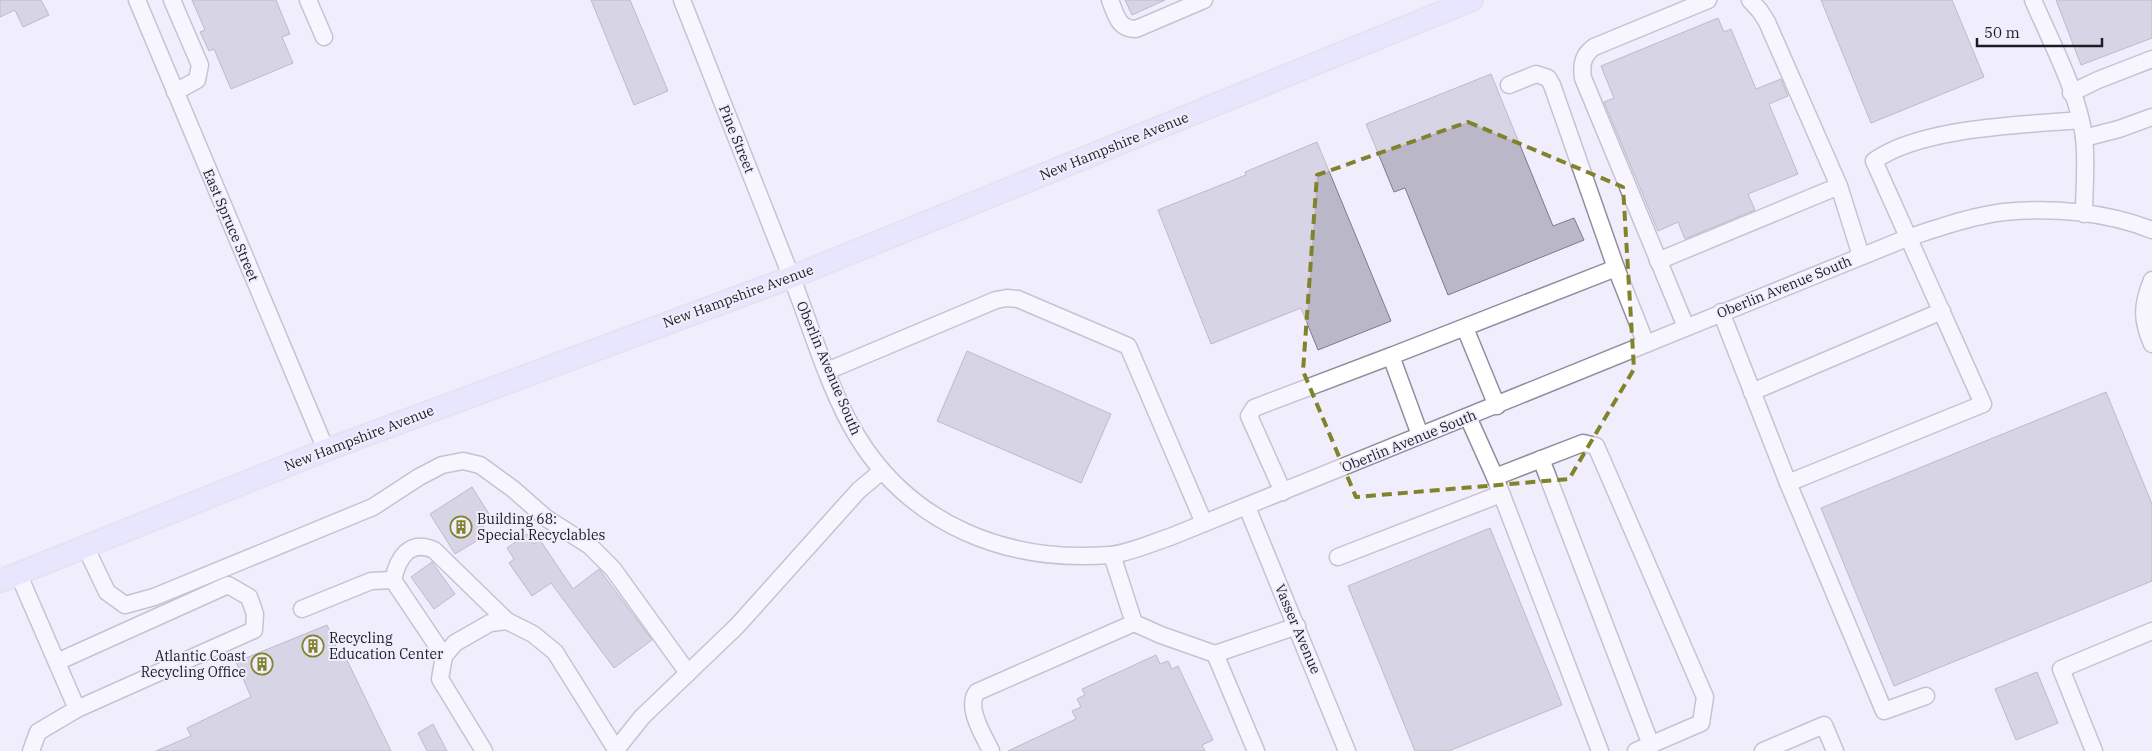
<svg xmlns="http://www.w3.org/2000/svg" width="2152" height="751" font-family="'IBM Plex Serif',serif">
<rect width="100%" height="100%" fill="#f0eefd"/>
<g fill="#b9b7c8" stroke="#7d7b8b">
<polygon points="0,0 41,0 49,15 23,27 15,10 0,17"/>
<polygon points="192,0 276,0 290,34 282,37 293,63 231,89 214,49 209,51 200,32 205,30"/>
<polygon points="591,0 630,0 668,91 634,105"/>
<polygon points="1125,0 1165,0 1132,15"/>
<polygon points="1821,0 1952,0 1984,77 1871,123"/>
<polygon points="2056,0 2152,0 2152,38 2081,65"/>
<polygon points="1718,18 1724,32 1731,29 1756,89 1781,79 1788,96 1769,104 1798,174 1748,194 1755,210 1685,239 1678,222 1658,231 1604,102 1614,98 1601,66"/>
<polygon points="1491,74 1553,226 1574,218 1584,240 1448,295 1405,188 1394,192 1366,124"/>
<polygon points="1317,142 1391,321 1318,350 1301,308 1211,344 1158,210 1246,175 1245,172"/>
<polygon points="967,351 1111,414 1081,483 937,421"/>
<polygon points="2106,392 2152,504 2152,581 1894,686 1821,508"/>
<polygon points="472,487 489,514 479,520 488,534 455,554 430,514"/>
<polygon points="1490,528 1562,705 1449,751 1415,751 1348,586"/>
<polygon points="527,534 534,544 540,540 573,589 599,569 652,640 614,668 551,583 532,596 509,563 514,559 507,548"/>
<polygon points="432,562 455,594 434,609 411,577"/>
<polygon points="327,625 340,656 344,654 391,751 156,751 191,736 187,728 251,697 236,662"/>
<polygon points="1156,655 1160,664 1168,661 1172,669 1178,666 1213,740 1202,745 1205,751 1008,751 1076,719 1072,711 1081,707 1077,699 1085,695 1082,689"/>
<polygon points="2037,672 2058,723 2016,740 1995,689"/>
<polygon points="433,724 447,751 427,751 418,733"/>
</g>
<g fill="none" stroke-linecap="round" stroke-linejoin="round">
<g stroke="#908f9f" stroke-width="19">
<g id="minor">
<polyline points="137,0 326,450"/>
<polyline points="172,0 200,65 197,80 175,92"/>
<polyline points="308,0 324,37"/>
<path d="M682,0c36,90 71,181 107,271 22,54 38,115 68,165 55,90 151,127 253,119 20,-2 41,-12 60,-18l737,-299c31,-10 64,-22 97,-26 48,-5 103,0 148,18"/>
<path d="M1110,0c6,15 8,29 26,29l68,-29"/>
<polyline points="1750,0 1760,11 1767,22 1839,186 1861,256"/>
<path d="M2033,0c18,42 45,92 51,137 3,25 0,52 0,77"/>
<polyline points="1509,85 1536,74 1548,78 1552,85 1616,268 1646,344"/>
<polyline points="2071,93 2098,80 2152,59"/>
<polyline points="2084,138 2119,129 2152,117"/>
<polyline points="1658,261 1839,186"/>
<path d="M2152,280c-10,25 -11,39 0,64"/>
<polyline points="1721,312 1788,483 1884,711 1926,696"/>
<path d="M1686,327l-103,-249c-2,-14 0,-23 11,-31l114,-47"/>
<polyline points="1465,328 1497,406"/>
<polyline points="1391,356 1616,268"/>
<polyline points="827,371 996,300 1007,298 1018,299 1128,346 1204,523"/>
<polyline points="1752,392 1942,311"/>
<polyline points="1468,417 1495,477 1600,751"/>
<polyline points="1541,459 1651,745"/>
<polyline points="1495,477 1583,443 1596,446 1705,697 1701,723 1636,751"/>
<path d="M1788,483l195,-79 -109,-243c46,-34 149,-36 206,-41"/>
<polyline points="1283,492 1249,416 1254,408 1391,356 1420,435"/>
<polyline points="1247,507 1347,751"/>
<polyline points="85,546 107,592 125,605 154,597 373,507 419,477 442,465 463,461 480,465 513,489 546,518 590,546 613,569 688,673"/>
<polyline points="1112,555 1134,623 1161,635 1215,654"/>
<polyline points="1338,557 1501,494"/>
<polyline points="18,573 77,709 38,732 31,751"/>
<polyline points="302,609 371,581 393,580"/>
<path d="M444,656l-51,-76c5,-22 16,-41 41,-30l73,71"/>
<polyline points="57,662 228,585 249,597 255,614 254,630 77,709"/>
<polyline points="484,751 440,679 444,656 455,643 490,623 507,621 533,634 555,652 617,751"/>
<polyline points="615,751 642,717 737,626 859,490 882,471"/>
<path d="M991,751c-7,-15 -26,-44 -14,-59l157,-69"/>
<polyline points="1256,751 1215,654 1297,626"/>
<polyline points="1763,751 1824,725 1835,751"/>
<polyline points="2094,751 2061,669 2152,631"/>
</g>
</g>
<g stroke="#d2d2d3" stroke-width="24">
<polyline id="major" points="0,581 326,450 792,277 1472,0"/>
</g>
<use href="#minor" stroke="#fff" stroke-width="16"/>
<use href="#major" stroke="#ded9fe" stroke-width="21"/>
</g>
<path d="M0 0H2152V751H0ZM1468,122l155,65 11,182 -65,110 -213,18 -53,-126 14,-196z" fill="#f0eefd" fill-opacity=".55" fill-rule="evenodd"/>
<path fill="none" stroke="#81822b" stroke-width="4" stroke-dasharray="10 6" stroke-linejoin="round" d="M1468,122l155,65 11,182 -65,110 -213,18 -53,-126 14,-196z"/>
<defs>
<g id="building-ring" transform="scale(1.125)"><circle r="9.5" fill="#f0eefd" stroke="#81822b" stroke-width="1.5"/><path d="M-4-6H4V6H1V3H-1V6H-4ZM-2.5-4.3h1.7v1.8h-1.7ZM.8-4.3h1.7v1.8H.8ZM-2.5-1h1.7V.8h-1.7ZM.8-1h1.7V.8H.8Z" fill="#81822b"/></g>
</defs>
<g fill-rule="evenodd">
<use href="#building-ring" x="461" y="527"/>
<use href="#building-ring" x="313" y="646"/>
<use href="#building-ring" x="262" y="664"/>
</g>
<g text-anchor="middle" stroke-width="4" stroke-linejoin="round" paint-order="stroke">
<g font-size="14" fill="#1c1c22" stroke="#f0eefd">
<text transform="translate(737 139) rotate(68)" y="5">Pine Street</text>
<text transform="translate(1114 146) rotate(-22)" y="5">New Hampshire Avenue</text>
<text transform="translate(231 225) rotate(67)" y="5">East Spruce Street</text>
<text transform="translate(1784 287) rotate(-22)" y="5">Oberlin Avenue South</text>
<text transform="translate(738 296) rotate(-20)" y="5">New Hampshire Avenue</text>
<text transform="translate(829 368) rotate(67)" y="5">Oberlin Avenue South</text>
<text transform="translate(359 438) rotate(-21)" y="5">New Hampshire Avenue</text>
<text transform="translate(1409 441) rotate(-22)" y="5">Oberlin Avenue South</text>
<text transform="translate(1298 629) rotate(67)" y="5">Vasser Avenue</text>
</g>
<g font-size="14" fill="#1c1c22" stroke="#f0eefd" text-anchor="start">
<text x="477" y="524">Building 68:<tspan x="477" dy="16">Special Recyclables</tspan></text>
<text x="329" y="643">Recycling<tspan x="329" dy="16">Education Center</tspan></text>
<text x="246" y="661" text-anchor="end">Atlantic Coast<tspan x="246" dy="16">Recycling Office</tspan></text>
</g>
</g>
<path d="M1977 38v8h125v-8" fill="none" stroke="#1c1c22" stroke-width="2.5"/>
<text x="1984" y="38" font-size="15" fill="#1c1c22" stroke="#f0eefd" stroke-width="4" paint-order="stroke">50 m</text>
</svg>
